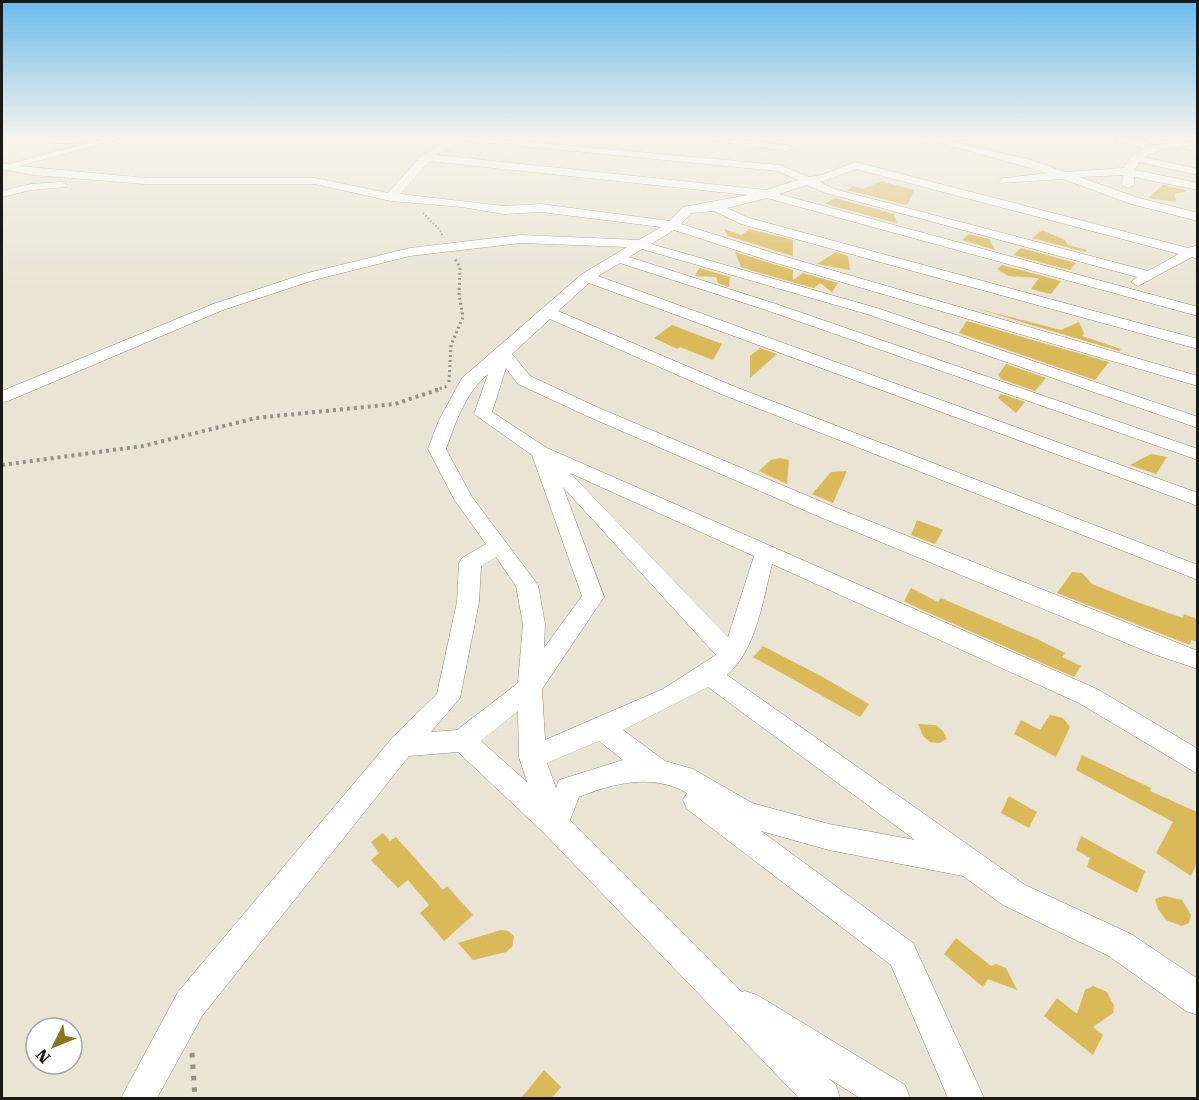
<svg xmlns="http://www.w3.org/2000/svg" width="1199" height="1100" font-family="'Roboto Serif',serif">
<rect width="100%" height="100%" fill="#e9e4d3"/>
<g fill="#daba58">
<polygon points="881,181 914,190 907,205 847,190 853,186 863,189"/>
<polygon points="1163,185 1187,190 1187,191 1175,194 1176,202 1148,198"/>
<polygon points="835,198 894,214 897,223 825,204"/>
<polygon points="724,229 742,235 749,229 793,240 793,256 728,236"/>
<polygon points="1042,230 1065,240 1068,245 1087,250 1085,252 1032,238"/>
<polygon points="969,234 989,239 995,250 962,240"/>
<polygon points="1021,248 1076,263 1070,270 1013,255"/>
<polygon points="735,252 793,270 793,280 803,273 838,283 832,292 820,283 814,288 750,270 741,267"/>
<polygon points="836,252 848,256 850,270 817,264"/>
<polygon points="1002,265 1061,281 1051,294 1031,289 1039,278 1008,276 997,269"/>
<polygon points="699,268 730,277 729,287 718,283 716,277 695,276"/>
<polygon points="975,308 1061,330 1079,322 1084,333 1082,336 1121,349 1119,351"/>
<polygon points="967,321 1109,362 1095,380 959,333"/>
<polygon points="672,325 722,344 713,360 680,347 677,349 654,338"/>
<polygon points="760,348 777,354 750,378 750,356"/>
<polygon points="1006,364 1046,378 1035,391 1001,379 998,375"/>
<polygon points="1001,394 1025,402 1016,413 998,398"/>
<polygon points="1151,454 1167,457 1156,474 1130,465"/>
<polygon points="780,458 789,460 787,484 759,471 771,460"/>
<polygon points="847,471 833,503 812,494 831,472"/>
<polygon points="917,520 943,530 935,544 911,535"/>
<polygon points="1072,572 1082,573 1092,584 1134,601 1183,618 1184,614 1197,619 1197,642 1191,640 1190,645 1057,593"/>
<polygon points="911,588 938,602 941,598 1037,639 1065,653 1062,657 1081,666 1074,677 920,609 904,601"/>
<polygon points="763,646 821,676 869,704 860,717 753,657"/>
<polygon points="1050,715 1063,718 1070,727 1056,757 1014,734 1021,720 1040,730"/>
<polygon points="918,724 936,725 943,731 947,739 939,743 930,742 923,736"/>
<polygon points="1082,755 1151,788 1150,791 1197,812 1197,863 1191,876 1156,853 1173,822 1076,770"/>
<polygon points="1009,796 1037,812 1029,828 1001,813"/>
<polygon points="383,833 390,841 396,837 443,890 447,886 473,915 444,941 420,913 429,905 408,880 398,888 371,860 379,853 371,842"/>
<polygon points="1081,836 1145,871 1137,893 1087,867 1090,858 1076,850"/>
<polygon points="1164,896 1182,900 1191,915 1189,923 1182,926 1166,920 1158,909 1155,899"/>
<polygon points="501,930 508,931 514,936 512,947 506,952 473,960 458,943"/>
<polygon points="956,938 991,966 996,964 1006,968 1017,990 988,979 983,987 944,954"/>
<polygon points="1093,986 1107,992 1114,1006 1113,1013 1093,1027 1103,1035 1093,1055 1044,1016 1057,998 1077,1014 1085,990"/>
<polygon points="544,1070 561,1087 552,1098 521,1098"/>
</g>
<g fill="none" stroke-linecap="round" stroke-linejoin="round">
<g stroke="#908b7b" stroke-width="1">
<g id="minor">
<path d="M45,139h43c-8,6 -35,6 -43,0z"/>
<path d="M103,139h16l-100,27 127,12h169l73,15 34,-38 29,-16h45l284,26 29,12 13,-2 33,-13 333,86 10,-3v14l-6,-2 -54,29 -7,-4 6,-5 -311,-84 -19,-8 -28,9 419,113v9l-431,-118 -40,10 22,10 449,121v10l-457,-125 -27,-13 -23,2 -10,11 102,32 415,120v10l-425,-124 -99,-32 -23,14 226,64 321,109v11l-331,-114 -225,-65 -13,8 147,47 422,145v11l-432,-150 -146,-47 -22,13 600,217v13l-609,-223 -31,28 175,75 465,179v15l-477,-186 -171,-75 -38,35 18,22 69,32 235,99 364,144v18l-45,-15 -333,-137 -233,-101 -69,-32 -12,-16 -14,44 55,36 550,241 101,60v25l-119,-71 -307,-139c-9,36 -16,86 -45,111l298,210 106,49 67,45v36l-12,-4 -77,-55 -106,-51 -40,-29 -134,-26 -68,-19 152,112 71,155h-36l-57,-133 -204,-156 -4,-9 4,-7c-34,-20 -74,-10 -108,4l-9,23 172,172 3,-1 12,4 148,90 5,13h-50l-32,-20 8,7 4,13h-41l-255,-265 -86,-81 -49,4 -207,260 -45,82h-36l57,-106 215,-255 44,-43 20,-92 2,-39 3,-5 24,-14 -32,-45 -26,-50 11,-29 23,-42 120,-104 45,-27 -106,-4 -111,13 -96,24 -91,30 -215,91 -6,1v-11l211,-87 91,-30 106,-26 111,-13 118,5 22,-13 -120,-15 -37,2 -42,-7 -71,-6 -76,-17h-169l-113,-9 -31,-6v-6l7,1zM462,140l316,31 20,9 -32,10 -329,-35zM429,161l319,34 -65,12 -13,14 -129,-17 -37,2 -104,-12zM856,169l323,85 -31,17 -314,-82 -14,-7zM488,374l-14,40 58,41 50,141 -38,52 1,-24 -7,-39 -66,-88 -26,-48c10,-27 19,-56 42,-75zM570,473l184,83 -26,81zM563,487l153,168 -53,34 -118,51 -3,-51 62,-92zM496,557l20,29 7,38 -5,59 -61,47 -26,2 29,-34 19,-96 2,-36zM708,687l207,153 -86,-16 -77,-21 -59,-34 -28,-8 -42,-31zM518,711l1,46 8,25 -46,-41zM599,741l24,19 -64,20 -3,8 -9,-25z"/>
<polygon points="716,139 741,139 788,145 793,148 788,151 721,142"/>
<polygon points="927,139 943,139 1031,160 1065,172 1124,168 1131,156 1144,148 1114,139 1130,139 1155,145 1198,139 1198,144 1163,149 1144,157 1198,169 1198,175 1139,162 1135,170 1198,183 1198,190 1134,177 1134,185 1128,188 1122,185 1123,175 1079,177 1139,198 1198,213 1198,221 1131,204 1063,179 1000,183 998,181 1004,178 1048,173"/>
<polygon points="62,182 68,185 66,187 31,190 2,197 2,191 31,184"/>
</g>
</g>
<polyline stroke="#959285" stroke-width="2" stroke-dasharray="1.5 2" stroke-linecap="butt" points="423,213 440,230 443,237"/>
<g stroke="#959285" stroke-width="3" stroke-dasharray="2 3" stroke-linecap="butt">
<polyline points="449,382 451,345 463,317 459,295 460,267 455,259"/>
<polyline points="435,390 448,386"/>
</g>
<polyline stroke="#959285" stroke-width="4" stroke-dasharray="3 4" stroke-linecap="butt" points="2,465 143,446 256,418 395,404 440,389"/>
<polyline stroke="#959285" stroke-width="5" stroke-dasharray="4.5 7" stroke-linecap="butt" points="192,1053 195,1098"/>
<use href="#minor" fill="#fff" fill-rule="evenodd"/>
</g>
<linearGradient id="sky" x2="0" y2="1"><stop stop-color="#6bbcec"/><stop offset="0.47" stop-color="#f5f3eb"/><stop offset="1" stop-color="#f5f3eb" stop-opacity="0"/></linearGradient>
<rect width="1199" height="293" fill="url(#sky)"/>
<rect width="1199" height="1100" fill="none" stroke="#1b1913" stroke-width="6"/>
<g transform="translate(54 1046) rotate(227)"><circle r="28" fill="#ffffff" stroke="#a4a3a1" stroke-width="1.5"/>
<path d="M0-4.5L10 22L0 15L-10 22Z" fill="#88771b"/>
<text y="-9" font-size="16" font-weight="bold" text-anchor="middle" fill="#1b1913">N</text>
</g>
</svg>
